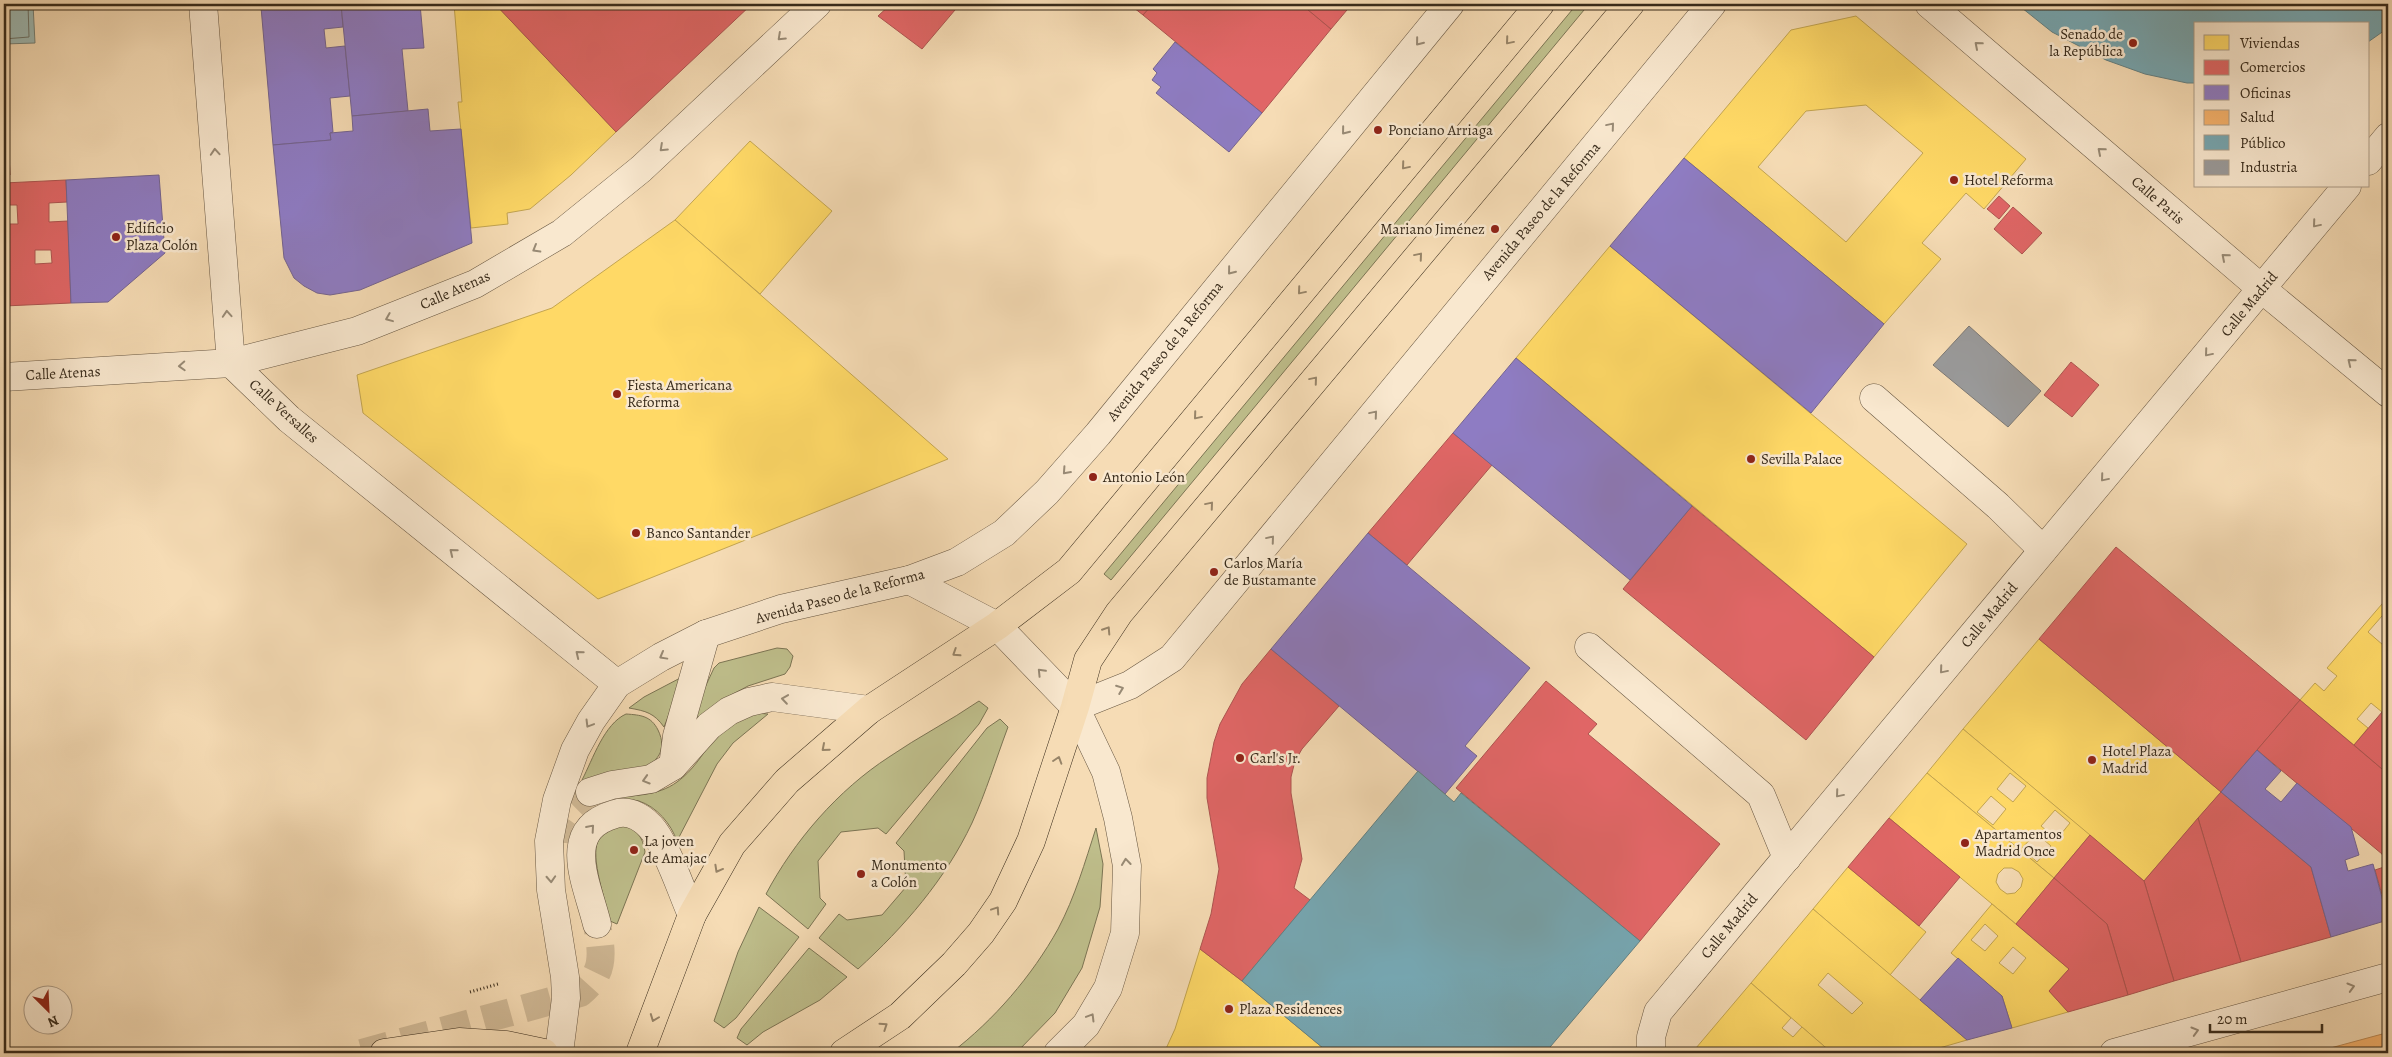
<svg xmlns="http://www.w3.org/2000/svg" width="2392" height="1057" font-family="Alegreya,serif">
<rect width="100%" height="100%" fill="#f6dcb5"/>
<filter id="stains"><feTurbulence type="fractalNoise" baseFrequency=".004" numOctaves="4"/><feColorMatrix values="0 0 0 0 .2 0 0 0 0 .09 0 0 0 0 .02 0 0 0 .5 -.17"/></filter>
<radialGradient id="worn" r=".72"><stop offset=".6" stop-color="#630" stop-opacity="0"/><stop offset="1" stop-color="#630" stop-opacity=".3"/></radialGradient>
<g fill="#bfbf8c" stroke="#7c7554">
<polygon points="1577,4 1589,4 1111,580 1104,574"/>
<polygon points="777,648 787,649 793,656 790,667 785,674 748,686 724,699 699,720 694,719 694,711 714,668 719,663"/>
<path d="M684,676l-20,51c-10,-14 -18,-16 -35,-19l15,-11z"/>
<path d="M979,701l9,7 -9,16 -93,110 -8,-6 -37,4 -23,29 2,37 6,6 -18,25 -42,-35c28,-53 72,-104 123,-137 29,-20 61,-36 90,-56z"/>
<path d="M756,713l12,1 -35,29 -16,21 -40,77c-6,-17 -20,-34 -38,-40 -9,-2 -20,0 -29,0v-4c23,-1 48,-1 67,-15 32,-23 33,-59 79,-69z"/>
<path d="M626,714c15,1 25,2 32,16 20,41 -45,48 -71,55l-5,-5c11,-21 22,-56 44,-66z"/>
<path d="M1000,719l8,8c-12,32 -22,65 -36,96 -27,57 -68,104 -114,146l-39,-31 20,-24 8,6 35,-5 24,-28 -2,-36 -8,-8 91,-115z"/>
<path d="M619,825c16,2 24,11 26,27l-28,72 -7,-3c-4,-18 -20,-64 -12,-80 4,-8 13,-12 21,-16z"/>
<path d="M1096,828l7,36 -3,43 -18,61 -27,45 -39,40h-65c43,-33 81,-77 107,-124 17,-32 27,-67 38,-101z"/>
<polygon points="759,907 799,937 736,1018 724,1028 714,1021 738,952"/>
<polygon points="809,948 847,977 820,1000 763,1032 747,1045 737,1038 741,1029"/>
</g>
<polygon fill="#9ebab4" stroke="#758177" points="4,4 33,4 35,43 4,44"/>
<g fill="#ffd966" stroke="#c3a550" fill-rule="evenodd">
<polygon points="454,4 495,4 616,132 571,175 530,209 507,213 508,224 471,228 458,102 462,102"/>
<path d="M1856,16l170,143 -42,50 -18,-16 -44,50 19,16 -57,65 -200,-166 107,-128zM1866,105l57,48 -77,89 -88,-75 48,-56z"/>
<polygon points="750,141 832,211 760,294 675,220"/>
<polygon points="675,220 948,459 598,599 363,413 357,375 552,308"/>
<polygon points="1610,246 1967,544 1874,657 1516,358"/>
<polygon points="2388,597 2388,621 2382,616 2368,632 2383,645 2388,639 2388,705 2382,712 2371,703 2357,719 2368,728 2354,745 2300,700 2315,683 2324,691 2337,676 2327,668"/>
<polygon points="2039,639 2221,792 2144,881 1963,729"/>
<path d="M1963,729l127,106 -36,43 -127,-105zM2010,773l16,13 -13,16 -16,-13zM1991,796l15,13 -13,16 -16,-13zM2055,810l15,13 -13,16 -16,-13zM2036,833l15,13 -14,16 -15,-14z"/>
<path d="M1927,773l127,105 -38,46 -127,-106zM2004,868h8l7,4 4,7 -2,8 -6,6 -8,1 -7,-5 -4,-7 2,-8z"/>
<polygon points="1848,867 1926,932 1890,975 1813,909"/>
<path d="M1992,904l77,65 -20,22 19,21 -56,16 -10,-32 -51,-43zM1985,924l13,12 -13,15 -14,-11zM2013,947l13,11 -13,16 -14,-11z"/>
<path d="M1813,909l107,91 47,40 -45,13h-90l-81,-70zM1828,973l35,30 -11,11 -34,-29z"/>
<polygon points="1200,949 1242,981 1329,1053 1164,1053 1175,1029"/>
<polygon points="1751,983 1791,1018 1782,1028 1793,1037 1802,1027 1832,1053 1698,1053 1696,1048"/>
</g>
<g fill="#e06666" stroke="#ae5450" fill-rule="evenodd">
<polygon points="495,4 752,4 616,132"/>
<polygon points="891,4 948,4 955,10 922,49 878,16"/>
<polygon points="1129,4 1153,4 1143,15"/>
<polygon points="1153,4 1301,4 1331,29 1262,113 1143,15"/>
<polygon points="1301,4 1352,4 1331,29"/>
<polygon points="8,134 10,175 4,175 4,135"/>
<path d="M66,180l1,22 -18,1v19l19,-1 3,82 -67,3v-82h14l-1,-19h-13v-22zM35,250h16l1,13 -17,1z"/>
<polygon points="1999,196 2010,206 1999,219 1987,209"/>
<polygon points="2013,207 2042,233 2022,254 1994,229"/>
<polygon points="2071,362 2099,385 2072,417 2044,395"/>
<polygon points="1453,433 1492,465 1407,565 1368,533"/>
<polygon points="1692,506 1874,657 1806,740 1623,589"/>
<polygon points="2116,547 2300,700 2221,792 2039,639"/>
<polygon points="1271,649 1339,706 1302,749 1295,761 1291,777 1291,793 1302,859 1294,888 1310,900 1242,981 1200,949 1211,914 1219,869 1207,798 1207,778 1214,742 1220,724 1242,684"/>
<polygon points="1546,681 1597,724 1588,734 1720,844 1640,941 1456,788"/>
<polygon points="2300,700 2388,774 2388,916 2375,870 2387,866 2382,854 2257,750"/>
<polygon points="2388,705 2388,774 2354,745"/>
<polygon points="2221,792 2311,867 2331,937 2241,962 2198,818"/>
<polygon points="1889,818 1960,877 1919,926 1848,867"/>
<polygon points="2198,818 2241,962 2174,981 2144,881"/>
<polygon points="2090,835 2144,881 2174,981 2128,995 2107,924 2054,878"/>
<polygon points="2054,878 2107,924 2128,995 2068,1012 2049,991 2069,969 2016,924"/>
</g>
<g fill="#8e7cc3" stroke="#746491">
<polygon points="260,4 297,4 261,7"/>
<polygon points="297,4 341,4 343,27 324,29 326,48 345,46 350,96 330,98 333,132 330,133 331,140 273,145 261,7"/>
<polygon points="341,4 420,4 424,48 402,49 408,111 352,116"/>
<polygon points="1175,42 1262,113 1229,152 1156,93 1161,87 1152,80 1157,73 1153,69"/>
<polygon points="428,109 430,131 461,129 472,243 360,290 330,295 317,293 304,286 294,278 284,258 273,145 331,140 330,133 353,131 352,116"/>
<polygon points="1684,158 1884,324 1811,413 1610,246"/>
<polygon points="159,175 165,253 108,302 71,303 66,180"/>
<polygon points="1516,358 1692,506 1630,580 1453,433"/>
<polygon points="1368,533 1530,668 1465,746 1477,756 1445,794 1271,649"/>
<polygon points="2257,750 2281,771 2265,789 2281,802 2297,783 2351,827 2359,855 2345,860 2348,871 2373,864 2388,920 2331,937 2311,867 2221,792"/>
<polygon points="1958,958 2002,996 2012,1028 1967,1040 1920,1000"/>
</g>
<polygon fill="#f6b26b" stroke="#bd8a53" points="2388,1032 2388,1053 2312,1053 2386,1033"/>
<g fill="#76a5af" stroke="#638083">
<polygon points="2017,4 2388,4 2388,28 2368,42 2368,24 2196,24 2196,83 2187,83 2145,74 2106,60 2052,32"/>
<polygon points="1418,771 1454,802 1461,793 1640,941 1545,1053 1329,1053 1242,981"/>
</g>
<polygon fill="#999" stroke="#7c7873" points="1969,326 2041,391 2008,427 1933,365"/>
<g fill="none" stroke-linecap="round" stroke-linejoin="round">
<polyline stroke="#6b7268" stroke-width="1" points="4,39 29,37 28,4"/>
<g stroke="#d0b996" stroke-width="28" stroke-dasharray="28 14" stroke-linecap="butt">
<path d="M554,842c2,-21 19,-38 36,-50"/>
<path d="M362,1053l218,-60c26,-22 22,-38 17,-69"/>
</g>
<g stroke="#685742" stroke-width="29">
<g id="minor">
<polyline points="203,4 231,363 289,419 617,684"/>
<polyline points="1929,4 2262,289 2388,393"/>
<polyline points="2368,161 2388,137"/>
<polyline points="4,377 231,363 357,331 475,284 562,233 641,169 817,4"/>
<polyline points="1874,398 1998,506 2043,550"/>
<polyline points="909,580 997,626 1075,707 1106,772 1118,818 1127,866 1125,933 1108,988 1086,1025 1058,1053"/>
<polyline points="1589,647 1761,795 1787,858"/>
<polyline points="1075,707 1130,685 1172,658 1712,4"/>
<polyline points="673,766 677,736 706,634"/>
<polyline points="590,792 612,785 651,779 673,766 709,726 729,711 749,702 772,697 869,710"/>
<path d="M597,924c-10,-41 -38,-94 18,-110 15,-5 30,5 39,17 15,21 27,59 38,84"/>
<polyline points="559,1053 566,998 565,977 551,890 549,841 557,800 575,750 591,721 617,684 661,657 706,634 781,609 909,580 957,562 1004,533 1047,492 1098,434 1450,4"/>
<polyline points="1651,1053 1651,1037 1658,1012 2347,186"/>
<polyline points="2114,1053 2388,977"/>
</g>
</g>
<g stroke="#382b1b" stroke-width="29">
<g id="major">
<polyline points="384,1053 459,1042 506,1045 544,1053"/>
<polyline points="640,1053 692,915 732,844 787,781 869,710 997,626 1069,571 1540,4"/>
<polyline points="844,1053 900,1016 954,964 981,933 1003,901 1031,841 1075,707 1088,660 1119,613 1630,4"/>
</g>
</g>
<polyline stroke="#382b1b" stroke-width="3" stroke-dasharray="1 2.5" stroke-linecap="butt" points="470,992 498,984"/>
<use href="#minor" stroke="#f9e8cf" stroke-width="28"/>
<use href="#major" stroke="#f6dcb5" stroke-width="28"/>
</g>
<defs><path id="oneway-chevron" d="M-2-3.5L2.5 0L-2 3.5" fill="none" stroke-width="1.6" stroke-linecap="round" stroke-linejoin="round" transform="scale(1.25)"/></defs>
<g stroke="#988a75">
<use href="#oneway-chevron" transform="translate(781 37) rotate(137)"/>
<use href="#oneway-chevron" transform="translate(1419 42) rotate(129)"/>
<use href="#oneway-chevron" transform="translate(1978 45) rotate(-139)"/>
<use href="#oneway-chevron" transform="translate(1611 126) rotate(-50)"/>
<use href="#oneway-chevron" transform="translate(1345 131) rotate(129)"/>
<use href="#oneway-chevron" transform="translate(663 148) rotate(137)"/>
<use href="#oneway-chevron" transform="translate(2101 151) rotate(-139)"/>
<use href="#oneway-chevron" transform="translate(215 152) rotate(-94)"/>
<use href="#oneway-chevron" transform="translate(2316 224) rotate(130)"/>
<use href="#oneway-chevron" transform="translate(536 249) rotate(150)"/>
<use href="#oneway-chevron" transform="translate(2225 257) rotate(-139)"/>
<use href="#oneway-chevron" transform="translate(1231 271) rotate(129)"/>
<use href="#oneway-chevron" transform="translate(227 314) rotate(-94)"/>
<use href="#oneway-chevron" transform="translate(389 318) rotate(158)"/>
<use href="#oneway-chevron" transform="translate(2208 353) rotate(130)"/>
<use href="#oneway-chevron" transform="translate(2351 362) rotate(-141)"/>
<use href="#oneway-chevron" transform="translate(182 366) rotate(177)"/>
<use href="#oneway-chevron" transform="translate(1374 414) rotate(-50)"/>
<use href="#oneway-chevron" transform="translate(1066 471) rotate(132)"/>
<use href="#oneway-chevron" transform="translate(2104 478) rotate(130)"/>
<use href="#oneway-chevron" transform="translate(1271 539) rotate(-50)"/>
<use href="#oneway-chevron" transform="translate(453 552) rotate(-141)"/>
<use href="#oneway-chevron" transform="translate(579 654) rotate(-141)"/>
<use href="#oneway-chevron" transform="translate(663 656) rotate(151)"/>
<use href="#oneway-chevron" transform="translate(1943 670) rotate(130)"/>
<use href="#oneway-chevron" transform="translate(1041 672) rotate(-134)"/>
<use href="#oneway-chevron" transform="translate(1120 689) rotate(-21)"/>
<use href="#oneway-chevron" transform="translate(785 699) rotate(-172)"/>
<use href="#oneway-chevron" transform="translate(589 724) rotate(121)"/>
<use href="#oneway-chevron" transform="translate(646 780) rotate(163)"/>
<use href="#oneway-chevron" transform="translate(1839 794) rotate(130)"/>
<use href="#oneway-chevron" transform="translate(591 828) rotate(-49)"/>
<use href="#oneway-chevron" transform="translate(1126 862) rotate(-96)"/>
<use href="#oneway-chevron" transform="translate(551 879) rotate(87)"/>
<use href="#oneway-chevron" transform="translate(2351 987) rotate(-16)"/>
<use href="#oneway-chevron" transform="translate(1091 1017) rotate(-59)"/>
<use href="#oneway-chevron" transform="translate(2195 1031) rotate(-16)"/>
</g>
<g stroke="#978468">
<use href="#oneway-chevron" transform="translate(1509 41) rotate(130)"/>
<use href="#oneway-chevron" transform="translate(1405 166) rotate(130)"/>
<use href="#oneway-chevron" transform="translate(1419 256) rotate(-50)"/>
<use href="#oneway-chevron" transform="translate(1301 291) rotate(130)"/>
<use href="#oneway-chevron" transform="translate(1314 380) rotate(-50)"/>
<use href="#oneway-chevron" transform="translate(1197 416) rotate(130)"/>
<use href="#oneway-chevron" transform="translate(1210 505) rotate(-50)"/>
<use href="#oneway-chevron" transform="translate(1107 630) rotate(-57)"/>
<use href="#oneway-chevron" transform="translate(956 653) rotate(147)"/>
<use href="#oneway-chevron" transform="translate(825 748) rotate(139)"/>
<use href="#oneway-chevron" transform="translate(1058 760) rotate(-72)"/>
<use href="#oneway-chevron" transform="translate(718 869) rotate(119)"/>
<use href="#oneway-chevron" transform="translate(996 910) rotate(-56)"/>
<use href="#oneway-chevron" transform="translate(654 1018) rotate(111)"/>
<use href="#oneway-chevron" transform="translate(884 1026) rotate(-34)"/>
</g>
<g fill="#8f2418" stroke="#f9e8cf" stroke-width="2">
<circle cx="2133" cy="43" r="5"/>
<circle cx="1378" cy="130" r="5"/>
<circle cx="1954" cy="180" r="5"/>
<circle cx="1495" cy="229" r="5"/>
<circle cx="116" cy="237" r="5"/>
<circle cx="617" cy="394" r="5"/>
<circle cx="1751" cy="459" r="5"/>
<circle cx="1093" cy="477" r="5"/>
<circle cx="636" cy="533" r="5"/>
<circle cx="1214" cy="572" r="5"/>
<circle cx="1240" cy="758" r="5"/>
<circle cx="2092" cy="760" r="5"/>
<circle cx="1965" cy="843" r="5"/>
<circle cx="634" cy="850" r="5"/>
<circle cx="861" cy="874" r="5"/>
<circle cx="1229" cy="1009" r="5"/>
</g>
<g text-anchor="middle" stroke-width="5" stroke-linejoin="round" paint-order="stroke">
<g font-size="15" fill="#382b1b" stroke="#f9e8cf" text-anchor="start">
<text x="2123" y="39" text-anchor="end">Senado de<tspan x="2123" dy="17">la República</tspan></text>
<text x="1388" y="135">Ponciano Arriaga</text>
<text x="1964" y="185">Hotel Reforma</text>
<text x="126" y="233">Edificio<tspan x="126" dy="17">Plaza Colón</tspan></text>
<text x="1485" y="234" text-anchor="end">Mariano Jiménez</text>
<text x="627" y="390">Fiesta Americana<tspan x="627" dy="17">Reforma</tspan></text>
<text x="1761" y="464">Sevilla Palace</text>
<text x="1103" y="482">Antonio León</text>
<text x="646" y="538">Banco Santander</text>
<text x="1224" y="568">Carlos María<tspan x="1224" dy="17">de Bustamante</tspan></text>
<text x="2102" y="756">Hotel Plaza<tspan x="2102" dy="17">Madrid</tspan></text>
<text x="1250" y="763">Carl's Jr.</text>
<text x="1975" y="839">Apartamentos<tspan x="1975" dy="17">Madrid Once</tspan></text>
<text x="644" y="846">La joven<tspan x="644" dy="17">de Amajac</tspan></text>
<text x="871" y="870">Monumento<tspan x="871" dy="17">a Colón</tspan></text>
<text x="1239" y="1014">Plaza Residences</text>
</g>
<g font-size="15" fill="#382b1b" stroke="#f9e8cf">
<text transform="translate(2158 200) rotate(41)" y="5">Calle Paris</text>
<text transform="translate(1541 211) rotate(-50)" y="5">Avenida Paseo de la Reforma</text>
<text transform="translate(455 290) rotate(-24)" y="5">Calle Atenas</text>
<text transform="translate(2249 304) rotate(-50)" y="5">Calle Madrid</text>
<text transform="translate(1165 351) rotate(-51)" y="5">Avenida Paseo de la Reforma</text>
<text transform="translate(63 373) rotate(-3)" y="5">Calle Atenas</text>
<text transform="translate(284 411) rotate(42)" y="5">Calle Versalles</text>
<text transform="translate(840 596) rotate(-15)" y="5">Avenida Paseo de la Reforma</text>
<text transform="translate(1989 615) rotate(-50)" y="5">Calle Madrid</text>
<text transform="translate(1729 926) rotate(-50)" y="5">Calle Madrid</text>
</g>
</g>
<rect width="2392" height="1057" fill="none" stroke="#f6dcb5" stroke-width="20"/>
<rect x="5" y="5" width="2382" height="1047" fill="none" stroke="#382b1b" stroke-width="2.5"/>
<rect x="10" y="10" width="2372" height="1037" fill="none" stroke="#382b1b"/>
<rect x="2194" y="22" width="175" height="165" fill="#f9e8cf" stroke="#ac9c87"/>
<rect x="2204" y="35" width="25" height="15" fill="#ffd966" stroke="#ac9c87"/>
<text x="2240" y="48" font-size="15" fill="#382b1b">Viviendas</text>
<rect x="2204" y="60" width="25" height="15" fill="#e06666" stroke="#ac9c87"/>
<text x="2240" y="72" font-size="15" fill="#382b1b">Comercios</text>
<rect x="2204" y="85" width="25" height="15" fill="#8e7cc3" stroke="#ac9c87"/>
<text x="2240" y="98" font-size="15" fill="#382b1b">Oficinas</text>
<rect x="2204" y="110" width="25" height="15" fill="#f6b26b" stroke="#ac9c87"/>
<text x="2240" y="122" font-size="15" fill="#382b1b">Salud</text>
<rect x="2204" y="135" width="25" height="15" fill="#76a5af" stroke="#ac9c87"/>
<text x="2240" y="148" font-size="15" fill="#382b1b">Público</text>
<rect x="2204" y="160" width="25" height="15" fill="#999999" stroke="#ac9c87"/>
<text x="2240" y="172" font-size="15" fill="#382b1b">Industria</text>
<g transform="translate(48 1010) rotate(156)"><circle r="24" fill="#f9e8cf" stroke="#ac9c87"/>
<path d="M0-4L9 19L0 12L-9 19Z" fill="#8f2418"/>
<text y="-8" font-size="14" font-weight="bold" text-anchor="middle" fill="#382b1b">N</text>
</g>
<path d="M2210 1024v8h112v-8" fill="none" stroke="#382b1b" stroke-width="2.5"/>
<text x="2217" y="1024" font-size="15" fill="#382b1b" stroke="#f9e8cf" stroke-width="4" paint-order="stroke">20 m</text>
<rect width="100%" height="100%" filter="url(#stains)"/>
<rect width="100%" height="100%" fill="url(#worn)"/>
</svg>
